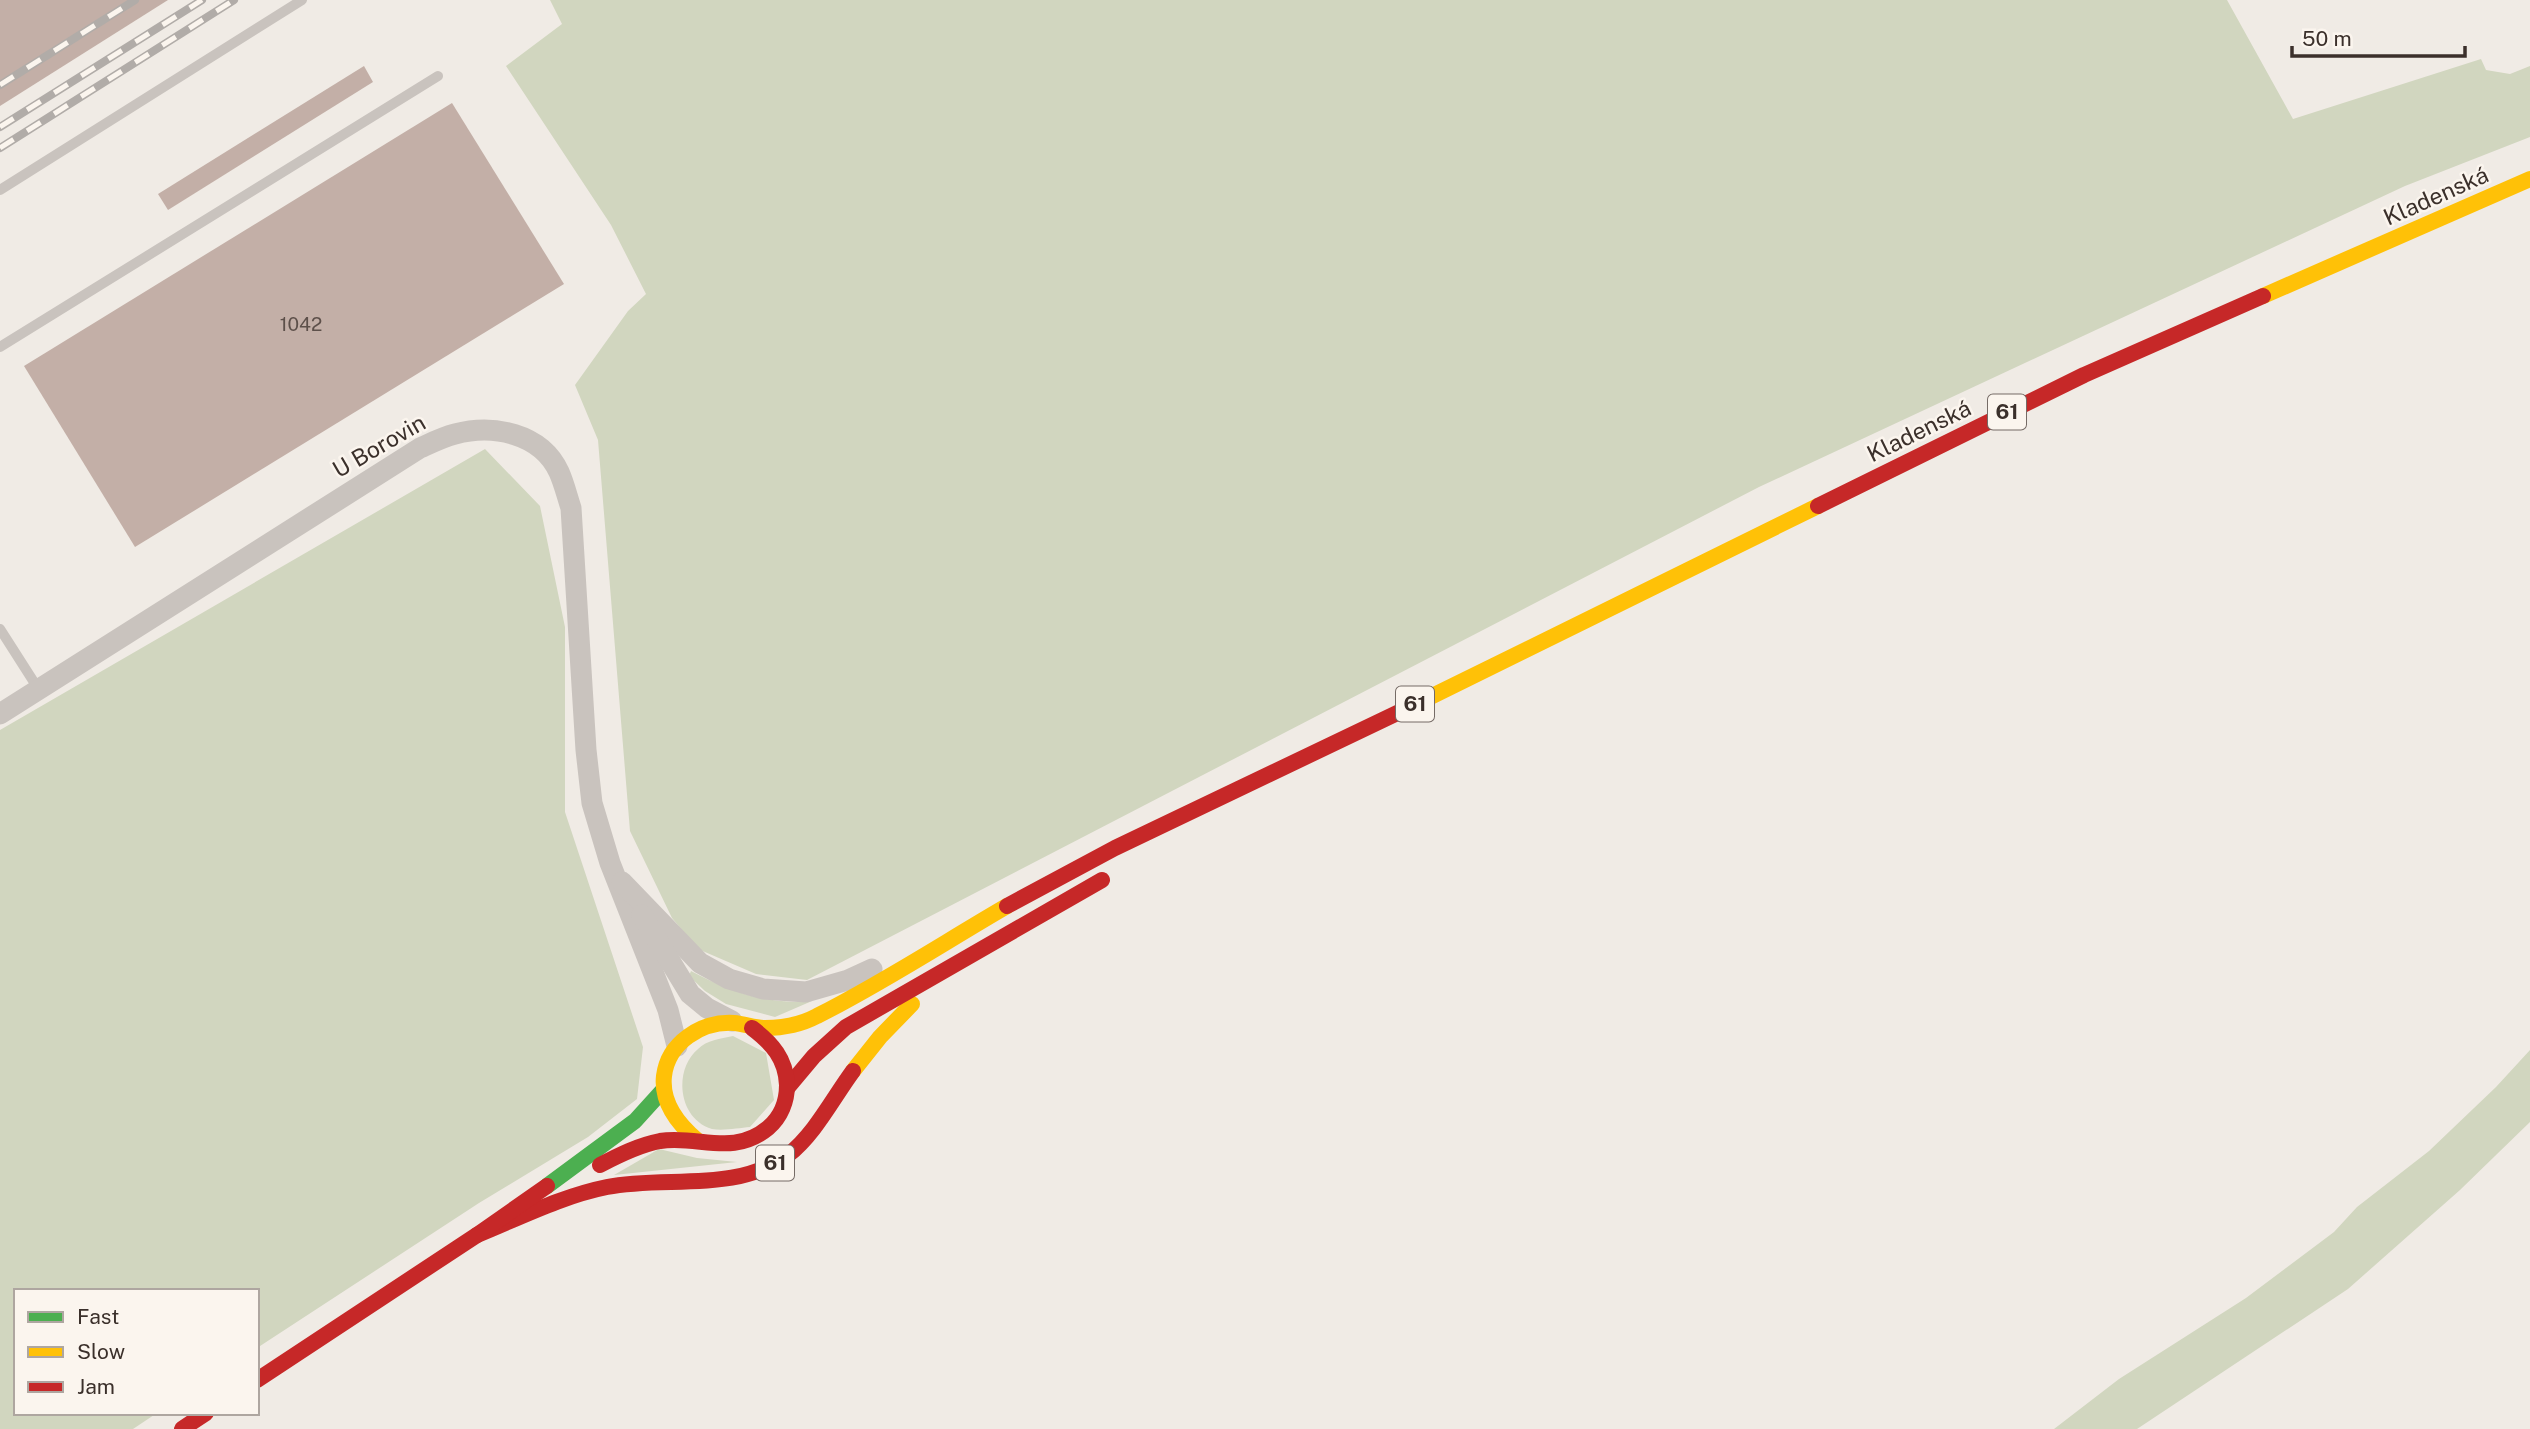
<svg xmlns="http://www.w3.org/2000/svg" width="2530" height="1429" font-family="'Public Sans',sans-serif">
<rect width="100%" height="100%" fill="#f0ebe5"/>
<g fill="#d1d6bf">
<polygon points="550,0 2227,0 2293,119 2481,59 2486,70 2510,74 2530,66 2530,137 2405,186 1759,487 807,980 756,974 698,949 672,918 630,831 598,440 575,385 628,311 646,294 611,225 506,66 562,24"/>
<polygon points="485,449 540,506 565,627 565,812 643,1047 637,1099 588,1137 479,1203 257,1348 257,1291 16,1291 16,1413 157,1413 133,1429 0,1429 0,730"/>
<path d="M691,971c40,21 76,34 121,30l-37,16 -49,-13 -21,-13 -16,-15z"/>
<path d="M733,1036l33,17 8,47 -24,27c-11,1 -27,4 -38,2 -34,-10 -39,-59 -14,-80 9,-9 22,-10 35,-13z"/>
<polygon points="2530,1050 2530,1122 2460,1190 2348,1289 2137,1429 2054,1429 2119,1379 2246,1298 2334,1232 2357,1207 2429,1151 2496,1087"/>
<polygon points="659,1149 697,1158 737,1162 614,1175"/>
</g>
<g fill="#c3afa7">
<polygon points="0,0 168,0 0,106"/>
<polygon points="364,66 373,82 168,210 158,194"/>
<polygon points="452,103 564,284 135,547 24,366"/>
</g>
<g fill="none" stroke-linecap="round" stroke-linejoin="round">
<g stroke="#c9c3be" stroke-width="10">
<polyline points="0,190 302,0"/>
<polyline points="0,347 438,76"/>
<polyline points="0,629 39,690"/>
</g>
<g stroke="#c9c3be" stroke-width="21">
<path d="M0,714l420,-266c11,-5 23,-11 35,-14 38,-10 86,-1 104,38 5,11 8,24 12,36l15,242 6,53 18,60 58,147 9,36"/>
<polyline points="622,882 700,963 729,979 763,989 806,992 848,980 872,969"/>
<polyline points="642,915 690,994 707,1008 732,1021"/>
</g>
<polyline stroke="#4caf50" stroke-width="16" points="547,1186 635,1121 664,1089"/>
<g stroke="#ffc107" stroke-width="16">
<polyline points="2263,296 2530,179"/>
<polyline points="1414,705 1818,506"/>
<polyline points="853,1071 880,1037 912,1004"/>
<path d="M697,1140c-19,-16 -36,-37 -33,-64 4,-33 37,-55 70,-53 11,1 21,5 31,5 18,0 37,-4 52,-12 64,-32 128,-74 190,-110"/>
</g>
<g stroke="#c62828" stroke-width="16">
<polyline points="1818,506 2084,375 2263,296"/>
<polyline points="1007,906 1115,848 1414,705"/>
<polyline points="788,1087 814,1056 846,1027 1102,880"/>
<path d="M600,1165c19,-10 39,-20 60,-24 39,-6 73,16 108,-13 13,-11 19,-27 19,-43 -1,-26 -15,-42 -35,-57"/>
<path d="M477,1235c42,-17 85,-39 130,-48 60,-12 127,7 181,-32 27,-21 45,-57 65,-84"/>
<polyline points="257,1380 477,1235 547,1186"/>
<polyline points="182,1429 206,1413"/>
</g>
<g stroke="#b1aca8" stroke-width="8">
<g id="rail">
<polyline points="0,85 135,0"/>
<polyline points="0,127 202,0"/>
<polyline points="0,148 234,0"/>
</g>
</g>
<use href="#rail" stroke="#fbf5ee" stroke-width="5" stroke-dasharray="16" stroke-linecap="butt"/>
</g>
<g text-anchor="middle" stroke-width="5" stroke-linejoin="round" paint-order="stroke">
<g font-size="19" fill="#5d504a">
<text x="301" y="331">1042</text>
</g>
<g fill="#fbf5ee" stroke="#756b66" stroke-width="2">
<rect x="1988" y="394.5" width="38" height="35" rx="5"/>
<rect x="1396" y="686.5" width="38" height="35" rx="5"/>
<rect x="756" y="1145.5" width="38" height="35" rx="5"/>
</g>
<g font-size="21" font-weight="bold" fill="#3b302b">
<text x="2007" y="419">61</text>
<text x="1415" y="711">61</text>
<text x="775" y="1170">61</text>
</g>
<g font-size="23" fill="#3b302b" stroke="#fbf5ee">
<text transform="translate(2436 196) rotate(-24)" y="8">Kladenská</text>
<text transform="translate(1919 431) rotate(-26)" y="8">Kladenská</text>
<text transform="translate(379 446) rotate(-30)" y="8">U Borovin</text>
</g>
</g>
<rect x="14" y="1289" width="245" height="126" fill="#fbf5ee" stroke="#aea6a0" stroke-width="2"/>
<rect x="28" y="1312" width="35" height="10" fill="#4caf50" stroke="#aea6a0" stroke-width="2"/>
<text x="77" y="1324" font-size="21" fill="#3b302b">Fast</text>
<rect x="28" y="1347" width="35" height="10" fill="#ffc107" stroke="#aea6a0" stroke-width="2"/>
<text x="77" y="1359" font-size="21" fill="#3b302b">Slow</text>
<rect x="28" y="1382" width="35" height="10" fill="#c62828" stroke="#aea6a0" stroke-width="2"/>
<text x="77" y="1394" font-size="21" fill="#3b302b">Jam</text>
<path d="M2292 46v10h173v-10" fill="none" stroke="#3b302b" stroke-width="3.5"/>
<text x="2302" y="46" font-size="21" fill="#3b302b" stroke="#fbf5ee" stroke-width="5" paint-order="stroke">50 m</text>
</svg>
